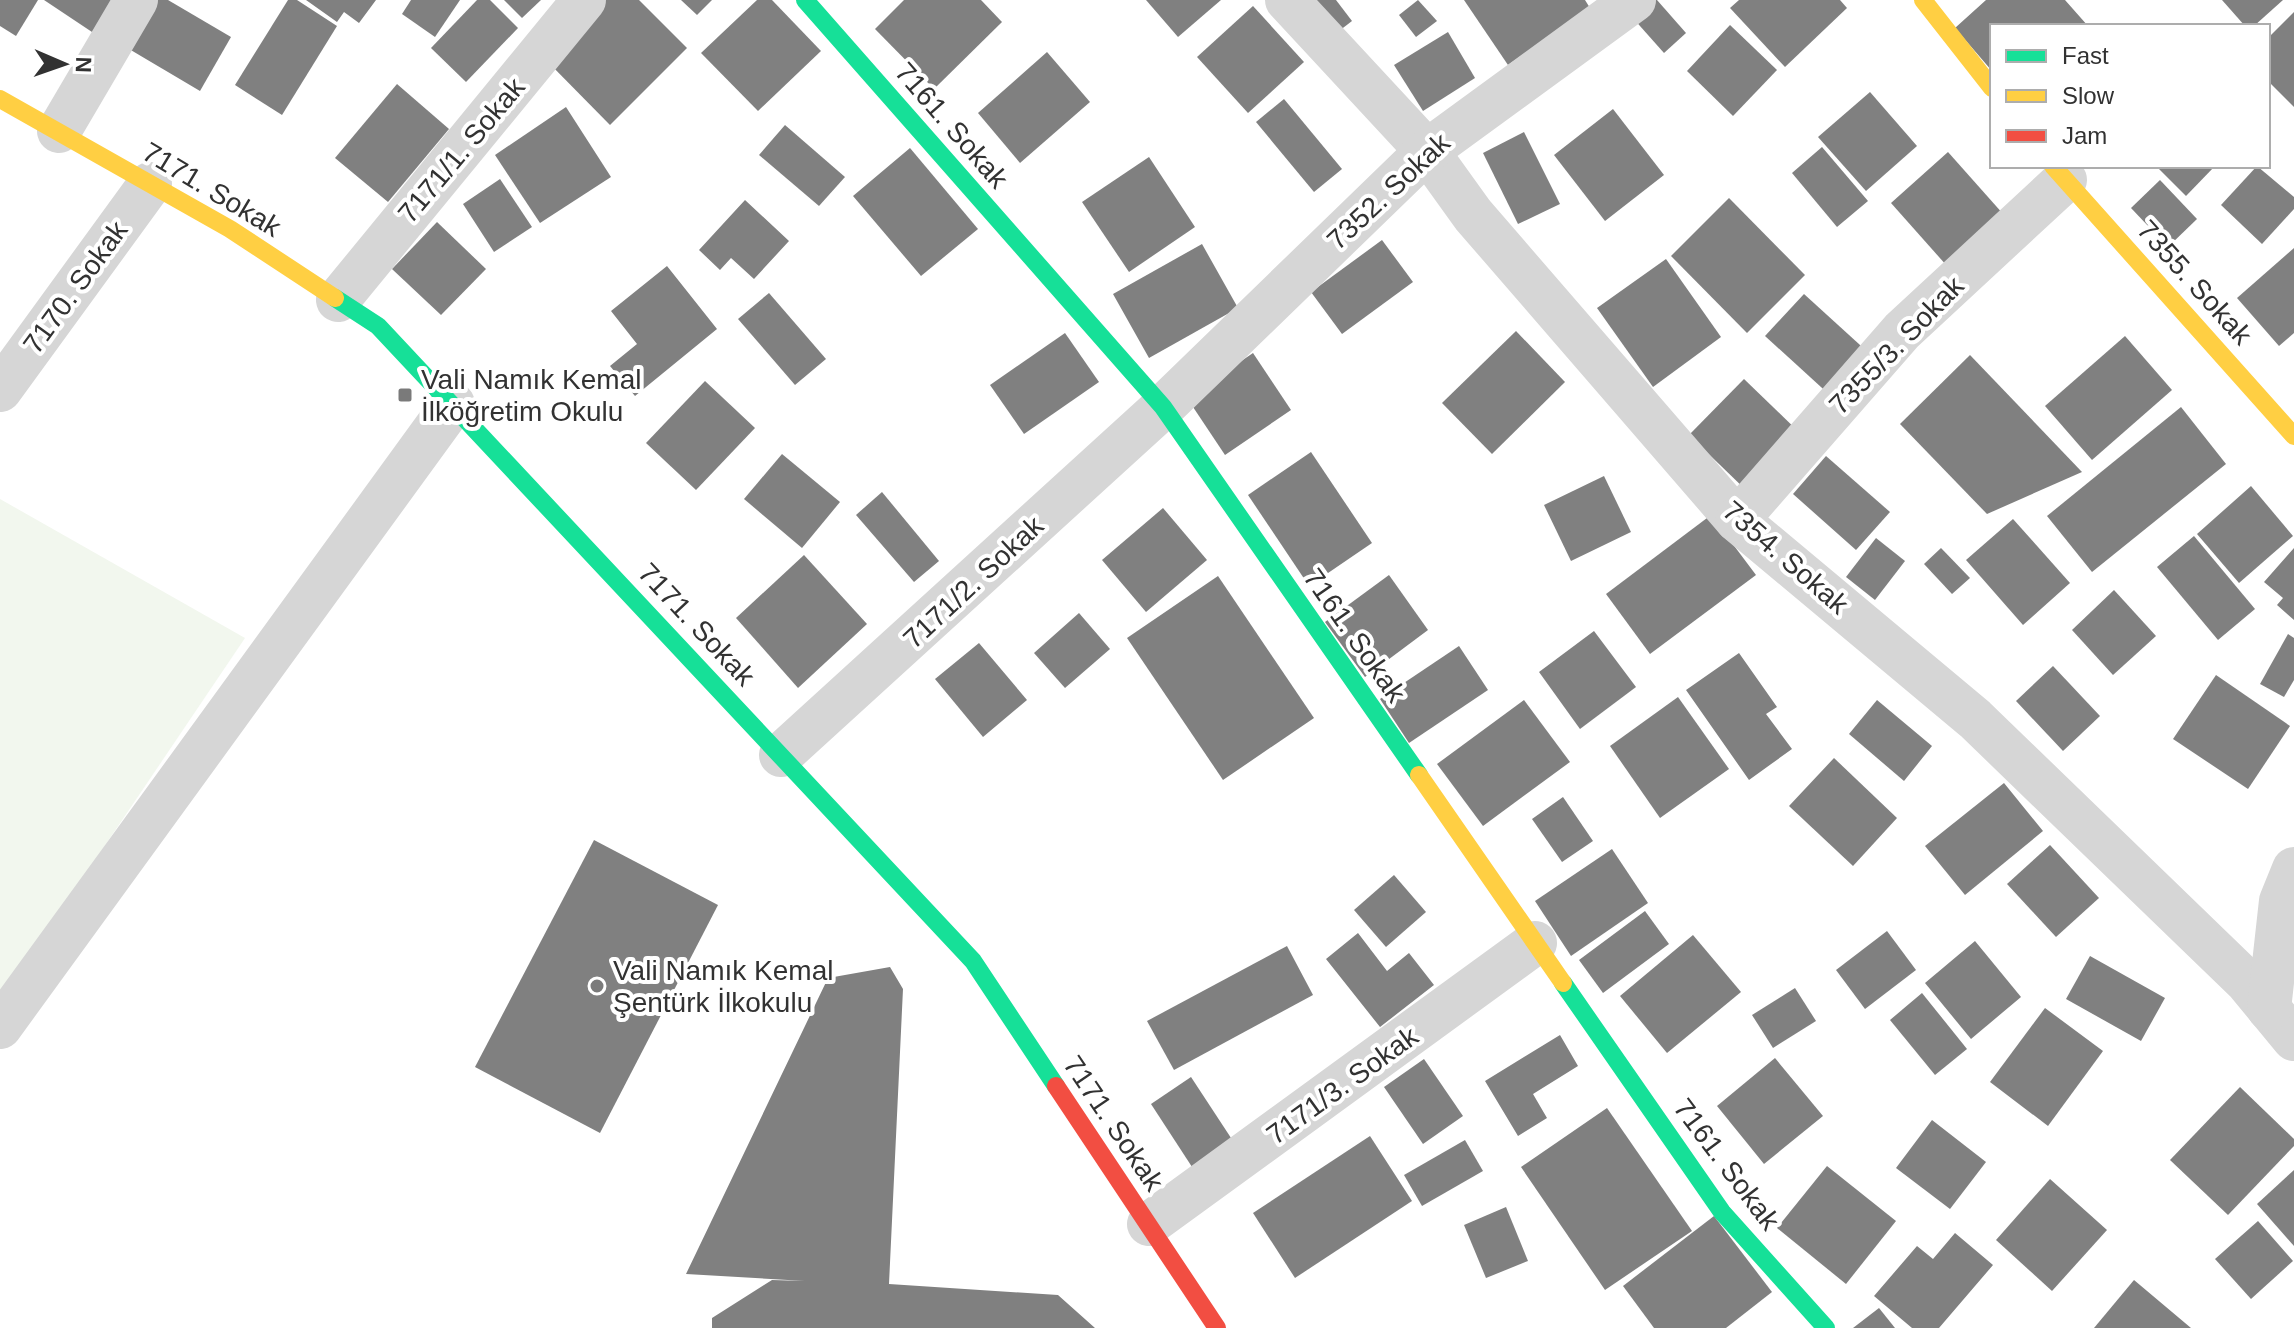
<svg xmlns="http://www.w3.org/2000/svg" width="2294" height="1328" font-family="Helvetica,sans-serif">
<rect width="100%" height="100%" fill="#fff"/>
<polygon fill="#f2f7ee" points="0,499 245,638 0,1001"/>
<g fill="#808080">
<polygon points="0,0 38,0 16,36 0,26"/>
<polygon points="44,0 122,0 98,36"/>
<polygon points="151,0 168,0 231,37 200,91 124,46"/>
<polygon points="288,0 297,0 337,26 282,115 235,85"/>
<polygon points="306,0 376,0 359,23 344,12 337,22"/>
<polygon points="411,0 460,0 435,37 402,14"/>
<polygon points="477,0 490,0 518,28 466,82 431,48"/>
<polygon points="504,0 541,0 522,18"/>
<polygon points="602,0 639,0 687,48 610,125 544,58"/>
<polygon points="681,0 712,0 697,15"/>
<polygon points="757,0 772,0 821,51 758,111 701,53"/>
<polygon points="904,0 981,0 1002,22 934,89 875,29"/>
<polygon points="1146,0 1221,0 1178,37"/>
<polygon points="1295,0 1336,0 1352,21 1326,41"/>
<polygon points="1418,0 1437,21 1416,37 1399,15"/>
<polygon points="1464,0 1585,0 1590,8 1508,65"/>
<polygon points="1651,0 1657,0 1686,33 1664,53 1632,17"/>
<polygon points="1739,0 1840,0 1847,8 1785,67 1730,8"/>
<polygon points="1986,0 2065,0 2088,26 1992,26 1992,71 1955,28"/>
<polygon points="2222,0 2283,0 2254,26 2245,26"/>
<polygon points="1253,6 1304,62 1248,113 1197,57"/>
<polygon points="2294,12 2294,107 2268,81 2268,38"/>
<polygon points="1730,25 1777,70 1733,116 1687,71"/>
<polygon points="1448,32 1475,78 1423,111 1394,65"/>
<polygon points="1047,52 1090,102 1020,163 978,113"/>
<polygon points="397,84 449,129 388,202 335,158"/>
<polygon points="1870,92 1917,146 1866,191 1818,137"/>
<polygon points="1284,99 1342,169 1314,192 1256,122"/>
<polygon points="566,107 611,177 540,223 495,155"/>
<polygon points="1613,109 1664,175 1605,221 1554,155"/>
<polygon points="785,125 845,177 819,206 759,155"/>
<polygon points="1524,132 1560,204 1518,224 1483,153"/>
<polygon points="1822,147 1868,201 1837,227 1792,173"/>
<polygon points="910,148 978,229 921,276 853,196"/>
<polygon points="1948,152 2004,215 1947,266 1891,203"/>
<polygon points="1149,157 1195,227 1129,272 1082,202"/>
<polygon points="2156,166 2215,166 2186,196"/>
<polygon points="2257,166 2294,197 2294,209 2262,244 2221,205"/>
<polygon points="500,179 532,227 494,252 463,204"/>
<polygon points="2160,180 2197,219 2168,247 2131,208"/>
<polygon points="1729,198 1805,275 1747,333 1671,256"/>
<polygon points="745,200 789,241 754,279 731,258 720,270 699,250"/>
<polygon points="437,222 486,269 441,315 392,269"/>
<polygon points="1382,240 1413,282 1342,334 1311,292"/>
<polygon points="1202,244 1238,308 1149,358 1113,294"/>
<polygon points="2294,248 2294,333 2279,346 2237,298"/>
<polygon points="1666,259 1721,337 1653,387 1597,308"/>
<polygon points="667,266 717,329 635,396 610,366 637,344 611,311"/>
<polygon points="769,293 826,359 795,385 738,319"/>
<polygon points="1804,294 1871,355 1833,398 1765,336"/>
<polygon points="1516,331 1565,382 1492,454 1442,403"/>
<polygon points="1065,333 1099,382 1024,434 990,385"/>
<polygon points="2125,336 2172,390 2092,460 2045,406"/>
<polygon points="1253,353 1291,410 1225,455 1187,398"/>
<polygon points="1970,355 2082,472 1987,514 1900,424"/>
<polygon points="1744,379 1804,437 1749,493 1689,435"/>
<polygon points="705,381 755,428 696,490 646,443"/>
<polygon points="2181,407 2226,464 2092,572 2047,516"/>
<polygon points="1311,452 1372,543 1309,586 1248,495"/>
<polygon points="782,454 840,502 802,548 744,499"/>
<polygon points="1826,456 1890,512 1856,550 1793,494"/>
<polygon points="1604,476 1631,532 1571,561 1544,505"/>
<polygon points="2251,486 2293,536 2239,583 2197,534"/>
<polygon points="882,492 939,561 914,582 856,515"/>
<polygon points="1163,508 1207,560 1146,612 1102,560"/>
<polygon points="1711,515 1756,575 1650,654 1606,594"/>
<polygon points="2013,519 2070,583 2023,625 1966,560"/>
<polygon points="2194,536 2255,609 2218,640 2157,567"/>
<polygon points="1876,538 1905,561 1875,600 1846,577"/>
<polygon points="1941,548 1970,578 1952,594 1924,564"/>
<polygon points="2294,548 2294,620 2277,605 2283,598 2264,582"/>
<polygon points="804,555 867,624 798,688 736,618"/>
<polygon points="1389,575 1428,630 1365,677 1325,622"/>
<polygon points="1218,576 1314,718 1223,780 1127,638"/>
<polygon points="2114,590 2156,636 2113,675 2072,630"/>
<polygon points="1079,613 1110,649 1065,688 1034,653"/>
<polygon points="1594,631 1636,687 1580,729 1539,672"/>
<polygon points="2288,634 2294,638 2294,680 2284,697 2260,684"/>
<polygon points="979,643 1027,700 983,737 935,679"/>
<polygon points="1459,646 1488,690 1409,743 1380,699"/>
<polygon points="1739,653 1777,707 1766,714 1792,749 1749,780 1686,690"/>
<polygon points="2053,666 2100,716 2063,751 2016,701"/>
<polygon points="2216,675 2290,726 2248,789 2173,739"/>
<polygon points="1678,697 1729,769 1660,818 1610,746"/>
<polygon points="1524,700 1570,762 1483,826 1437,764"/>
<polygon points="1877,700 1932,746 1904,781 1849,734"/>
<polygon points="1834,758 1897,818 1853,866 1789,806"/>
<polygon points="2004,783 2043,831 1965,895 1925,846"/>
<polygon points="1563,797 1593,841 1562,862 1532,819"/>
<polygon points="594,840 718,905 600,1133 475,1067"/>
<polygon points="2050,845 2099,898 2056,937 2007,884"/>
<polygon points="1612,849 1648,903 1571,956 1535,901"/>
<polygon points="1394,875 1426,912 1386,947 1354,910"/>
<polygon points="1645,911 1669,944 1603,993 1579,960"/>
<polygon points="1887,931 1916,970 1865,1009 1836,970"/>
<polygon points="1358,933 1387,971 1409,953 1434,985 1380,1027 1326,959"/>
<polygon points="1693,935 1741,992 1667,1053 1620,996"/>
<polygon points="1975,941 2021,997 1971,1039 1925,983"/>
<polygon points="1287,946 1313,995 1174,1070 1147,1021"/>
<polygon points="2090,956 2165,998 2141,1041 2066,999"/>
<polygon points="890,967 903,989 889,1284 1058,1295 1095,1328 712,1328 712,1318 772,1280 805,1281 686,1274 828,978"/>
<polygon points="1795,988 1816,1021 1773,1048 1752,1015"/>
<polygon points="1922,993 1967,1049 1935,1075 1890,1020"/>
<polygon points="2045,1008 2103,1051 2048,1126 1990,1082"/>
<polygon points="1560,1035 1578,1066 1533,1094 1547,1118 1518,1136 1485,1081"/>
<polygon points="1775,1058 1823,1116 1764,1164 1717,1106"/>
<polygon points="1424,1059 1463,1116 1423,1144 1384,1087"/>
<polygon points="1191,1077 1235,1144 1194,1170 1151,1104"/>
<polygon points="2240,1087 2294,1139 2294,1146 2228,1215 2170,1160"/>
<polygon points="1607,1108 1692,1231 1605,1290 1521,1167"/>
<polygon points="1932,1120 1986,1162 1950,1209 1896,1168"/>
<polygon points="1370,1136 1412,1201 1295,1278 1253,1213"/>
<polygon points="1465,1140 1483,1171 1422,1206 1404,1175"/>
<polygon points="1827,1166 1896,1221 1846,1284 1777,1228"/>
<polygon points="2294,1170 2294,1246 2257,1204"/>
<polygon points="2050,1179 2107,1230 2052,1291 1996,1240"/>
<polygon points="1506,1207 1528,1261 1486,1278 1464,1225"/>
<polygon points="1714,1216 1772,1292 1726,1328 1654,1328 1623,1286"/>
<polygon points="2258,1221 2293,1261 2251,1299 2215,1259"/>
<polygon points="1955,1233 1993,1265 1939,1328 1912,1328 1874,1296 1917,1246 1933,1259"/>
<polygon points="2134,1280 2191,1328 2094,1328"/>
<polygon points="1879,1308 1895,1328 1853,1328"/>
</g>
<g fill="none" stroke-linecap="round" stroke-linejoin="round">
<g stroke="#d6d6d6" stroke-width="44">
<polyline points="1287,0 1427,151 1473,215 1737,520 1975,719 2247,982 2294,1039"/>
<polyline points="59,131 136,0"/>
<polyline points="338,300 584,0"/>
<polyline points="0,390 150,184"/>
<polyline points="1737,520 1902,331 2065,180"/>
<polyline points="781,755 1163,407 1427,151 1634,0"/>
<polyline points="2269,1009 2281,901 2294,869"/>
<polyline points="0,1027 453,404"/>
<polyline points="1149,1224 1535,943"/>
</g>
<g stroke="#16e098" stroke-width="18">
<polyline points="805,0 1163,407 1419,775"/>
<polyline points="335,298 378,326 973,961 1056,1086"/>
<polyline points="1563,983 1722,1212 1826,1328"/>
</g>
<g stroke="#ffcf43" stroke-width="18">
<polyline points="1923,0 1992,88"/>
<polyline points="0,99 230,229 335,298"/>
<polyline points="2053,166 2294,436"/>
<polyline points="1419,775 1563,983"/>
</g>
<polyline stroke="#f24e42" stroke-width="18" points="1056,1086 1217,1328"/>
</g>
<g fill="#7a7a7a" stroke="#fff" stroke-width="3">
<rect x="397" y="387" width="16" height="16" rx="4"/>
<circle cx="597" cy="986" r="8"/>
</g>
<g text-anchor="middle" stroke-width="8" stroke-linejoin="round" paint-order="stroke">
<g font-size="28" fill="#323232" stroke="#fff">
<text transform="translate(952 125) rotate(49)" y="10">7161. Sokak</text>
<text transform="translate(461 150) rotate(-50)" y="10">7171/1. Sokak</text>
<text transform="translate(212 189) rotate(31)" y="10">7171. Sokak</text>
<text transform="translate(1388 191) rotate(-43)" y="10">7352. Sokak</text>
<text transform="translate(2195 282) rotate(48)" y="10">7355. Sokak</text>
<text transform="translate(75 287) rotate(-54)" y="10">7170. Sokak</text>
<text transform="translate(1896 345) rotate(-46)" y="10">7355/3. Sokak</text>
<text transform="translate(1786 557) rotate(41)" y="10">7354. Sokak</text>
<text transform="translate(973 582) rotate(-43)" y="10">7171/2. Sokak</text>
<text transform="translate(697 624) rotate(47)" y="10">7171. Sokak</text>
<text transform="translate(1355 635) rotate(55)" y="10">7161. Sokak</text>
<text transform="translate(1342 1085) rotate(-36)" y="10">7171/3. Sokak</text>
<text transform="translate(1114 1123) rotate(56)" y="10">7171. Sokak</text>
<text transform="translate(1727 1164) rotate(53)" y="10">7161. Sokak</text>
</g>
<g font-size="28" fill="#323232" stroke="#fff" text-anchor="start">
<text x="421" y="389">Vali Namık Kemal<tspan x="421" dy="32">İlköğretim Okulu</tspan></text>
<text x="613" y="980">Vali Namık Kemal<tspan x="613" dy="32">Şentürk İlkokulu</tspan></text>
</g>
</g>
<rect x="1990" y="24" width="280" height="144" fill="#ffffff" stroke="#adadad" stroke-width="2"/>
<rect x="2006" y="50" width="40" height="12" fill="#16e098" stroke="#adadad" stroke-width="2"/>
<text x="2062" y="64" font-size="24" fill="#323232">Fast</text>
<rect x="2006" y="90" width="40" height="12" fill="#ffcf43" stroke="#adadad" stroke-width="2"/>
<text x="2062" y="104" font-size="24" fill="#323232">Slow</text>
<rect x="2006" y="130" width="40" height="12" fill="#f24e42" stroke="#adadad" stroke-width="2"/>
<text x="2062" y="144" font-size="24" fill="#323232">Jam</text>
<g transform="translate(64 64) rotate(92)" stroke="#ffffff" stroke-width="6" paint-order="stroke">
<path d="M0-6L14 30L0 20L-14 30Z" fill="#323232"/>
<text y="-12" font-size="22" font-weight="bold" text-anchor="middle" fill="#323232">N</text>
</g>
</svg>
